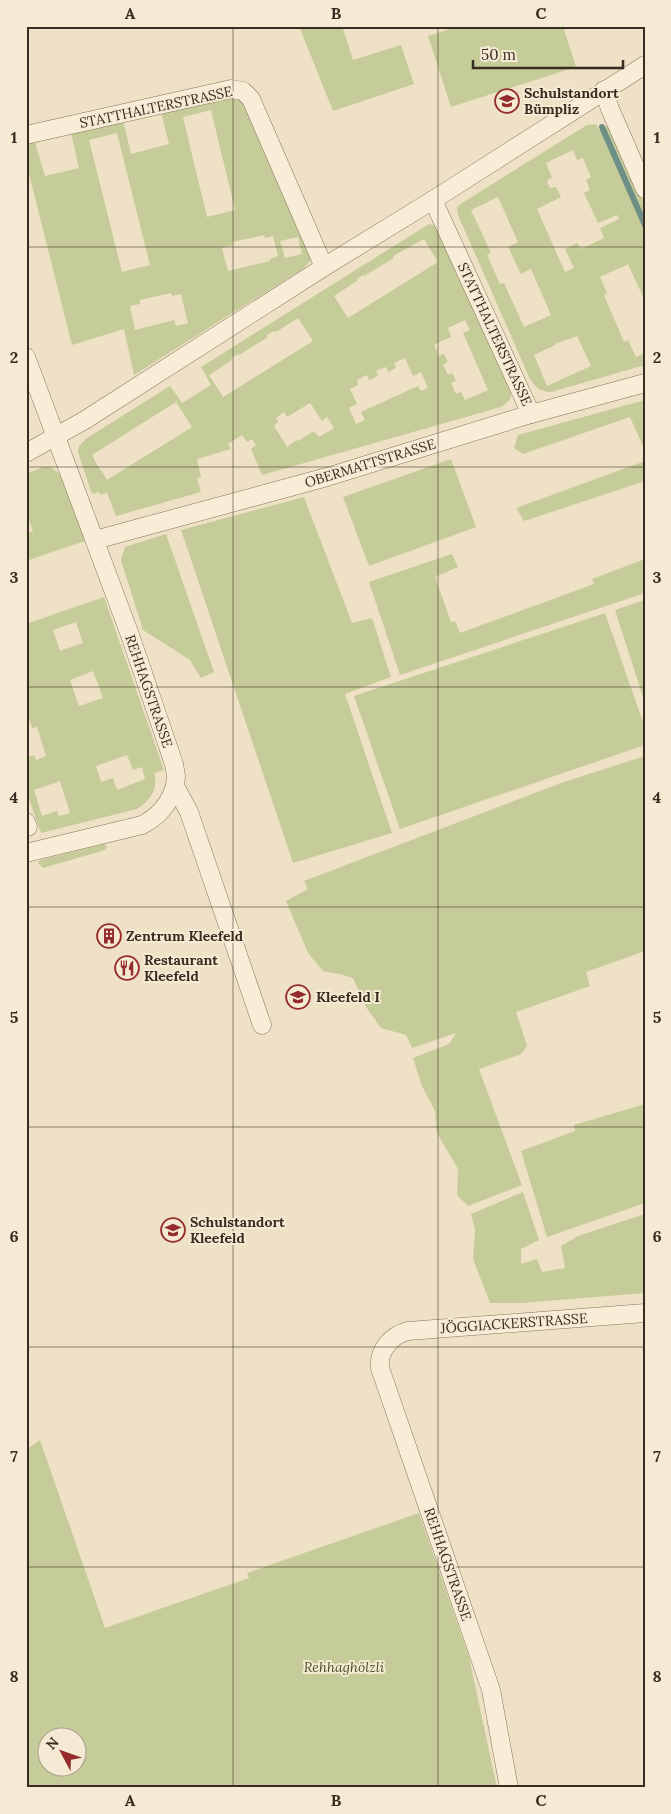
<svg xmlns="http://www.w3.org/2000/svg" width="671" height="1814" font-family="Lora,serif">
<rect width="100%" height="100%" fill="#eee1c5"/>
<g fill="#c6cc99" fill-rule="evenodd">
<polygon points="299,26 342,26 353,60 401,45 414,84 333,111"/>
<polygon points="459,26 563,26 576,67 451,107 428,36"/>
<path d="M224,96l18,3 70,156 -1,5 -7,8 -170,107 -10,-46 -52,16 -46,-183v-18l9,-2 10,34 34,-8 -8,-35 52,-12 8,33 38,-10 -8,-33zM211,110l24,100 -28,7 -24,-100zM117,133l33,132 -28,7 -33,-132zM264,235l1,3 8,-2 5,20 -8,3v2l-42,10 -6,-23 11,-3 -1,-3zM298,237l4,17 -17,4 -5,-17zM171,293l1,3 9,-2 7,29 -12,3 -2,-6 -39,10 -5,-24 10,-2v-4z"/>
<path d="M596,124l3,6 10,-5 36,79v97l-17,-37 -28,13 7,16 -3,2 20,47 4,-2 8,17 9,-4v12l-94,27c-11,0 -16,-5 -22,-15l-71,-162 -1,-8 5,-4 125,-78zM573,150l4,10 6,-2 8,19 -5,3 4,10 -6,3 14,30 19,-8 2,4 -19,9 4,10 -23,11 -4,-6 -12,6 9,19 -9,4 -28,-63 24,-12 -5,-10 -6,1 -3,-6 2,-3 3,-1 -6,-15zM498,197l20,45 -10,5 13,27 10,-5 20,46 -27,12 -20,-44 -4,1 -13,-29 4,-2 -20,-43zM577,336l14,30 -44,20 -13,-31 21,-10v-1z"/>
<path d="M429,224l7,2 76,166c-1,8 -5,11 -11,15l-239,68 -11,-26 5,-4 -4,-6 -5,3 -5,-7 -14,9 3,5 -34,10 4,18 -4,1 4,14 -85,24 -9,-23 -7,2 -1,-3 -7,2 -14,-42 1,-6 8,-8 83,-52 12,17 29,-18 -10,-18zM424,239l14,23 -90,56 -14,-22 23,-15v-2l6,-4 1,1 30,-18 -1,-2zM298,318l15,23 -90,56 -14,-22 23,-15 -1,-2 7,-4 1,1 29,-18 -1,-2 7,-4 2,1zM465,320l5,10 -7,3 25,57 -23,10 -4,-8 -5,2 -5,-11 5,-2 -4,-8 -4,2 -5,-10 5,-3 -4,-8 -5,2 -5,-11 17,-8 -3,-9zM405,358l8,18 8,-4 7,16 -7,3 -3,-5 -57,26 4,8 -9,4 -7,-16 8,-4 -7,-15 8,-4 -1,-5 10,-5 2,5 9,-4 -2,-5 10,-4 2,5 8,-4 -2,-5zM176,402l16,25 -85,53 -6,-10h-1l-8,-15zM310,403l12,18 5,-4 7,11 -15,9 -5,-6 -16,10 -1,-1 -9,6v2l-14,-22 4,-4 -2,-4 8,-6 3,5z"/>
<polygon points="645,400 645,451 630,417 523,454 514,448 518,435"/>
<polygon points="451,459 476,527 369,566 343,497"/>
<polygon points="645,461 645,481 524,521 516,508"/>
<polygon points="43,467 50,467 60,474 85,541 26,561 26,534 33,531 26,512 26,474"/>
<polygon points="304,497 352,623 372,618 391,677 345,694 392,833 293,863 181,530"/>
<polygon points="166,534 214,672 201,678 190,660 143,630 121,560 125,547"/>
<polygon points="452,554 458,567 435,577 451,622 455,621 460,633 594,584 592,579 645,559 645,593 400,675 369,582"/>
<path d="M104,597l60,173 -10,3c5,16 -4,28 -17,36l-96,24 -15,-42v-33l8,-3 2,5 10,-4 -9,-29 -5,1 -6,-19 4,-2 -4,-11v-72zM76,622l7,21 -23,8 -7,-21zM93,671l10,27 -24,8 -9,-26zM127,755l6,15 9,-3 3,12 -28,11 -4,-12 -12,4 -5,-16zM60,781l10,32 -11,3 -2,-5 -15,5 -8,-26z"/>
<polygon points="645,600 645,703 615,610"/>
<polygon points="605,613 645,728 645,745 400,829 354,696"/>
<polygon points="645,756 645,951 586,972 590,986 516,1012 527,1046 521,1054 479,1069 522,1185 468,1206 457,1195 458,1169 437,1133 435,1111 422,1086 413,1058 449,1044 456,1033 412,1048 406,1035 381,1028 366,1007 353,978 339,974 323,971 308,953 286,901 308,889 304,881 564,782"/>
<polygon points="104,844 107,847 105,850 43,868 38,863 40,860"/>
<polygon points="645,1104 645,1203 547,1237 521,1151 575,1131 574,1125"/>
<polygon points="523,1192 539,1240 521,1249 521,1264 537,1259 542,1272 565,1268 561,1246 578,1236 645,1214 645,1293 522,1303 490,1303 473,1259 475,1230 471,1214"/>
<path d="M40,1440l65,188 144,-50 -2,-5 172,-60 50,144 28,131h-471v-338zM48,1736h30v30h-30z"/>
</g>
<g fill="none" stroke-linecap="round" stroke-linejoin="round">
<polyline stroke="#6d8f86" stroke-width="6" points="602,127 645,225"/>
<g stroke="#88725b" stroke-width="19">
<g id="minor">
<polyline points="604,90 610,109 645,189"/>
<polyline points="26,135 231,89 243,91 251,99 324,267"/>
<polyline points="433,200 531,414"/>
<polyline points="26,357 130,635 174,764 176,776 175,786 189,812 262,1025"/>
<polyline points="26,453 85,420 324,267 433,200 645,65"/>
<polyline points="95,540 327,477 531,414 645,383"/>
<polyline points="26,822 28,827"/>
<path d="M26,853l116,-28c16,-8 28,-22 33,-39"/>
<path d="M509,1788l-18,-98 -111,-322c-2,-17 11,-33 28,-37l237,-18"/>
</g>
</g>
<use href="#minor" stroke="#f8eed8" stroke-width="18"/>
</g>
<path fill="none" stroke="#382b1f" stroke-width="1" stroke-opacity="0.55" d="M233,26v1762M438,26v1762M26,247h619M26,467h619M26,687h619M26,907h619M26,1127h619M26,1347h619M26,1567h619"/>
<defs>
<g id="school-ring" transform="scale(1.25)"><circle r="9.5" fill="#f5ebd4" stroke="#962c2e" stroke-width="1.5"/><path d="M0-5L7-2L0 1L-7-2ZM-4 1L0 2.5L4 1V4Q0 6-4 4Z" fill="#962c2e"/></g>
<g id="building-ring" transform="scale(1.25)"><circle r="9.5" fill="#f5ebd4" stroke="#962c2e" stroke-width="1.5"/><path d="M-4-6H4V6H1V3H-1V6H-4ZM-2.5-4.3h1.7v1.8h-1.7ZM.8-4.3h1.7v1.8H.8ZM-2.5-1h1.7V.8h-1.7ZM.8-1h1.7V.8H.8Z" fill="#962c2e"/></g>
<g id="restaurant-ring" transform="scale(1.25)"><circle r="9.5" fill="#f5ebd4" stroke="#962c2e" stroke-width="1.5"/><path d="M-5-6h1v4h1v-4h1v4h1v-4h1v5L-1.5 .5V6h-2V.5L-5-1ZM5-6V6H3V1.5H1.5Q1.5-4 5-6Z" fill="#962c2e"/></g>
</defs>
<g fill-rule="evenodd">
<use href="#school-ring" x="507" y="101"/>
<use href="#building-ring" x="109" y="936"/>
<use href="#restaurant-ring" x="127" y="968"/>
<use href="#school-ring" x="298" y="997"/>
<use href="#school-ring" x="173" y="1230"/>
</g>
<g text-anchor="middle" stroke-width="4" stroke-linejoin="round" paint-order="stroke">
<g font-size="14" font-weight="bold" fill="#382b1f" stroke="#f5ebd4" text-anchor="start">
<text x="524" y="98">Schulstandort<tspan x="524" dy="16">Bümpliz</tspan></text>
<text x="126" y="941">Zentrum Kleefeld</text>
<text x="144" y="965">Restaurant<tspan x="144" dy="16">Kleefeld</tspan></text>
<text x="316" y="1002">Kleefeld I</text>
<text x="190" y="1227">Schulstandort<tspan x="190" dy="16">Kleefeld</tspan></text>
</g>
<g font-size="14" fill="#382b1f" stroke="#f5ebd4">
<text transform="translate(156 107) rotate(-12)" y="5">STATTHALTERSTRASSE</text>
<text transform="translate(495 334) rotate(65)" y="5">STATTHALTERSTRASSE</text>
<text transform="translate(370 463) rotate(-17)" y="5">OBERMATTSTRASSE</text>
<text transform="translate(149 691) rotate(71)" y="5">REHHAGSTRASSE</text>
<text transform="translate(514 1323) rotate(-4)" y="5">JÖGGIACKERSTRASSE</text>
<text transform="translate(448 1564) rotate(71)" y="5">REHHAGSTRASSE</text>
</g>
<g font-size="14" font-style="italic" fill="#495426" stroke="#f5ebd4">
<text x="344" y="1672">Rehhaghölzli</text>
</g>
</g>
<rect width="671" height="1814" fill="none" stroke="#f5ebd4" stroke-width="55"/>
<g transform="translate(62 1752) rotate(311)"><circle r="24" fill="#f5ebd4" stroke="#a99e8c"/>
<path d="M0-4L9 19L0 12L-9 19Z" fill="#962c2e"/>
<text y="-8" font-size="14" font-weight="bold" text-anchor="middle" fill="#382b1f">N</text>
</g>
<path d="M473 60v8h150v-8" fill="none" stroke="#382b1f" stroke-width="2.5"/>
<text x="481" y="60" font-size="15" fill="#382b1f" stroke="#f5ebd4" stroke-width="4" paint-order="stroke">50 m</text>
<rect x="28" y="28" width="616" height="1758" fill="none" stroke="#382b1f" stroke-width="2"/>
<g font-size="16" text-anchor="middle" font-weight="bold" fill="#382b1f">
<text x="130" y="19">A</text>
<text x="336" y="19">B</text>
<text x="541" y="19">C</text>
<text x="14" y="143">1</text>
<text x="657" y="143">1</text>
<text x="14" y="363">2</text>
<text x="657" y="363">2</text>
<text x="14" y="583">3</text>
<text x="657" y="583">3</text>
<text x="14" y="803">4</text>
<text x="657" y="803">4</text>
<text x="14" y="1023">5</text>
<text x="657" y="1023">5</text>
<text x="14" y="1242">6</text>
<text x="657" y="1242">6</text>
<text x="14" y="1462">7</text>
<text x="657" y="1462">7</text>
<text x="14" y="1682">8</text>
<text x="657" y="1682">8</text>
<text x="130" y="1806">A</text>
<text x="336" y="1806">B</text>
<text x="541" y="1806">C</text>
</g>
</svg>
